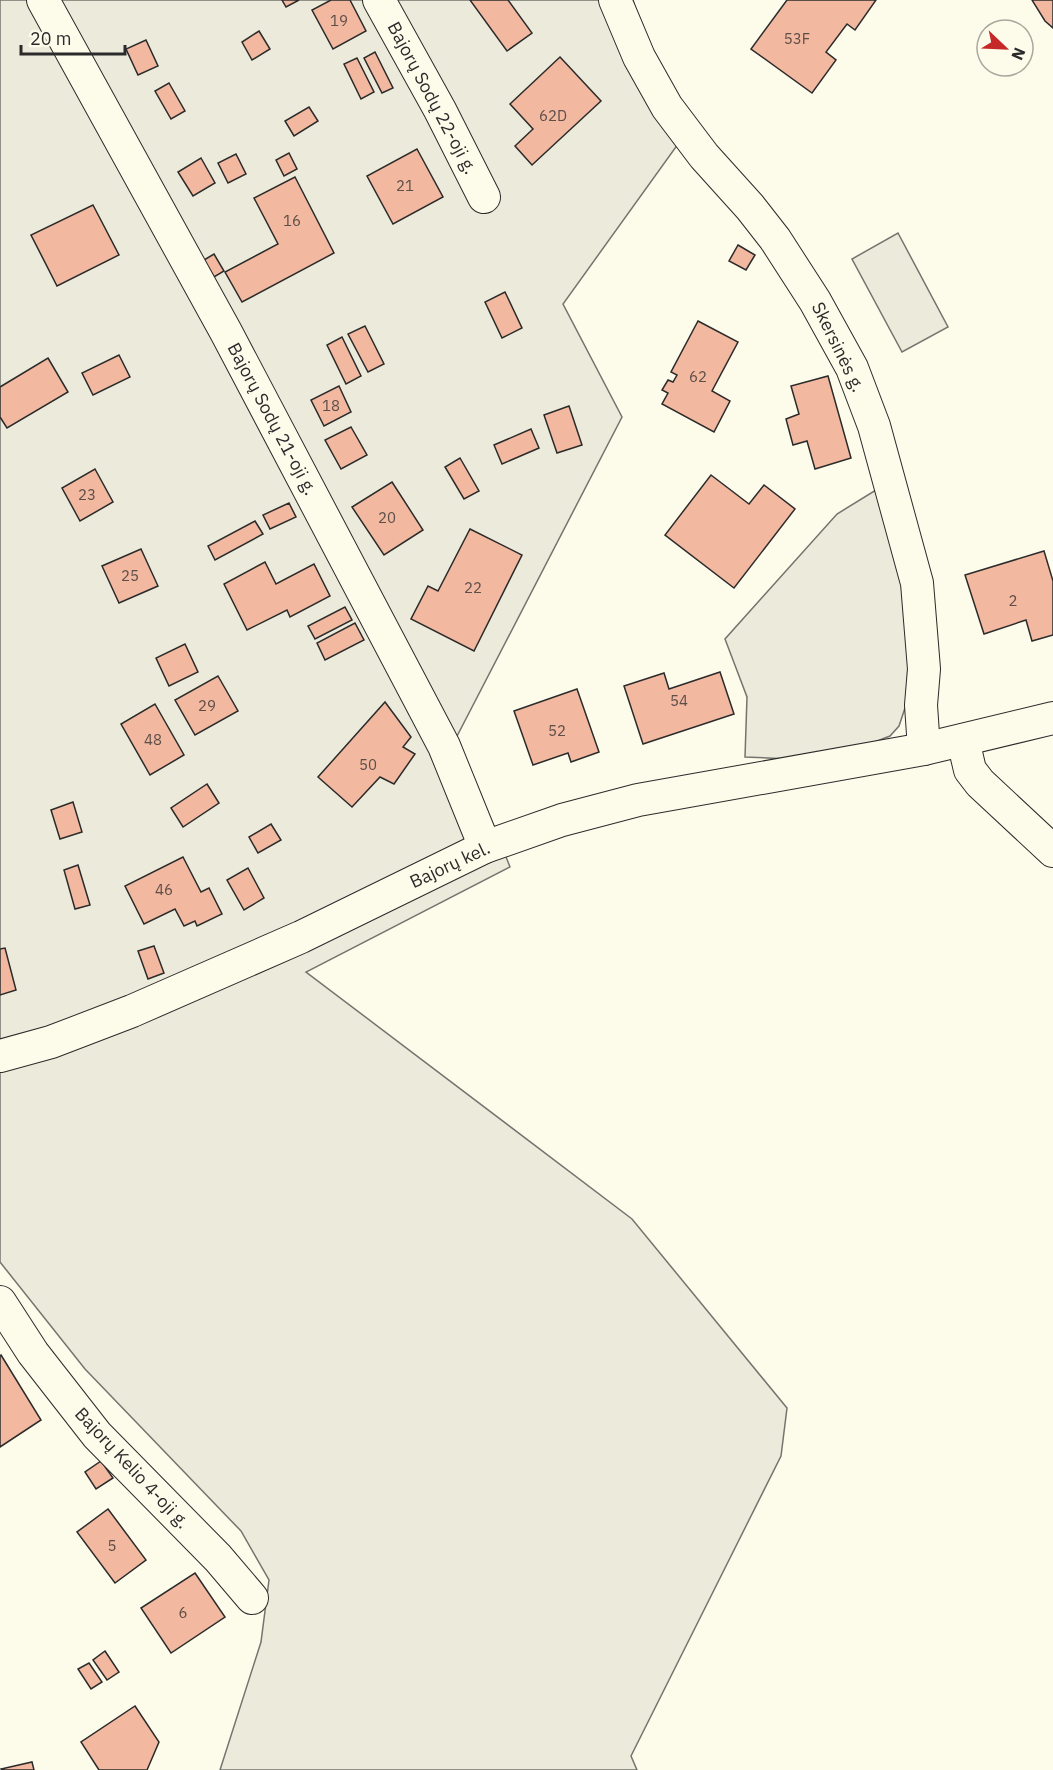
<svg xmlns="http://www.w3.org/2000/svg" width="1053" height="1770" font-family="'IBM Plex Sans',sans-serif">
<rect width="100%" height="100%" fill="#fdfbea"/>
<g fill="#ecebdb" stroke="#74746e" stroke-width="1.5">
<polygon points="0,0 633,0 644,39 691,126 563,304 622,417 454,742 493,824 510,867 306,972 632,1219 787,1408 781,1456 631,1756 637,1770 220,1770 261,1642 269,1580 241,1531 85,1369 0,1262"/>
<polygon points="898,233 948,327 902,352 852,259"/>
<polygon points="876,490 905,597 908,658 907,702 899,726 890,736 872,743 790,759 745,757 747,697 725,639 837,514"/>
</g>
<g fill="#f2b8a0" stroke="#2b2b2b" stroke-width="1.5">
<polygon points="282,0 299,0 286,7"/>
<polygon points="331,0 350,0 366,31 333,49 312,10"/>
<polygon points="470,0 508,0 532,33 507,51"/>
<polygon points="787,0 876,0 855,30 847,24 826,52 836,60 812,93 751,49"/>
<polygon points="1032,0 1053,0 1053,28 1045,21"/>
<polygon points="259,31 270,49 252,60 242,42"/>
<polygon points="146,40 158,66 138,75 126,49"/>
<polygon points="375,52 393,88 382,93 364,58"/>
<polygon points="560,57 601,101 532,165 515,146 533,129 510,104"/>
<polygon points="357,58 374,92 361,99 344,64"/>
<polygon points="169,83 185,111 171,119 155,91"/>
<polygon points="309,107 318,121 294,136 285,121"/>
<polygon points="417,149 443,197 393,224 367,176"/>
<polygon points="289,153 297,169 284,176 276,160"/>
<polygon points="236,154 246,174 228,183 218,163"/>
<polygon points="201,158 215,183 193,196 178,172"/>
<polygon points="295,177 334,253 242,302 225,272 278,244 254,198"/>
<polygon points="93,205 119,255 57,286 31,235"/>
<polygon points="738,245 755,255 746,270 729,261"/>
<polygon points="214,254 224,271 214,277 204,260"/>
<polygon points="505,292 522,328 502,338 485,302"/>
<polygon points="698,321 738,342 712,391 730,401 714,432 662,404 668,393 662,390 668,380 673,382 677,375 671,372"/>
<polygon points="365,326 384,364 368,372 348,334"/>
<polygon points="342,337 361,376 346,384 327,345"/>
<polygon points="119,355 130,377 93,395 82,373"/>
<polygon points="48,358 68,392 7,428 0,417 0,387"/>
<polygon points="828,376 851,458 815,469 807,441 793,445 786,419 799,414 791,386"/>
<polygon points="339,386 351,412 324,426 311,400"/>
<polygon points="569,406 582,445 557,453 544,415"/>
<polygon points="351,427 367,455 341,469 325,440"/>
<polygon points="531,429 539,448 502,464 494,445"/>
<polygon points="460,458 479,491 464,499 445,467"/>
<polygon points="95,469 113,502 80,521 62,488"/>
<polygon points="711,475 749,504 764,485 795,509 734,588 665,535"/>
<polygon points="392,482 423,530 384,555 352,507"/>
<polygon points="289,503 296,517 270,529 263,515"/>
<polygon points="255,521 263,534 215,560 208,546"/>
<polygon points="470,529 522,555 474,651 411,619 428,586 438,591"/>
<polygon points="141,549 158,586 119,603 102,566"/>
<polygon points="1044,551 1053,581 1053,635 1032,641 1026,620 984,634 965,575"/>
<polygon points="265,562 276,584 314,564 330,596 290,617 287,610 247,630 224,584"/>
<polygon points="345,607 352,620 315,639 308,626"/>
<polygon points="355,623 364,640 325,660 317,643"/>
<polygon points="185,644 198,672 169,686 156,658"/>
<polygon points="720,672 734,714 643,744 624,686 664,673 669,689"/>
<polygon points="218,676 238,711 195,735 175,700"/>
<polygon points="577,689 599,752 571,762 568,753 533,765 514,711"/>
<polygon points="385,702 411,737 403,747 415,754 394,784 380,777 352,807 318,777"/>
<polygon points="155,704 184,755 150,775 121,724"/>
<polygon points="207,784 219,803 183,827 171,808"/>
<polygon points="73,802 82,832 60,839 51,810"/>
<polygon points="271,824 281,840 258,853 249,837"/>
<polygon points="183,857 201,892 209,888 222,914 197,926 195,921 184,926 175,909 144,924 125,886"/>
<polygon points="78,865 90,905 75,909 64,870"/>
<polygon points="248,868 264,898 244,910 227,880"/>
<polygon points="154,946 164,973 148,979 138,951"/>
<polygon points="5,948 16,990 0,995 0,949"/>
<polygon points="1,1355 41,1420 0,1447 0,1356"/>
<polygon points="101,1461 113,1478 96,1489 85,1472"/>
<polygon points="108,1509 146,1560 115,1583 77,1532"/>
<polygon points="195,1573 225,1617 171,1653 141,1608"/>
<polygon points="105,1651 119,1672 107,1680 93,1660"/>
<polygon points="89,1663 102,1682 91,1689 78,1669"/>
<polygon points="135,1706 159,1742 147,1770 99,1770 81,1742"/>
<polygon points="32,1762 34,1770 2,1770 1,1769"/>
</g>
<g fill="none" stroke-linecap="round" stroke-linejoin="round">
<g stroke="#2b2b2b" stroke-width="34">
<g id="street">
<polyline points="43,0 226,332 444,746 485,847"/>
<polyline points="379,0 440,110 484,197"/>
<polyline points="615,0 639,57 667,107 704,156 750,207 775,239 815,301 852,368 874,426 917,583 924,669 921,705 924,749"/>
<polyline points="963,740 970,770 980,783 1053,851"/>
<polyline points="0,1056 51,1042 132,1011 301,937 485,847 562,820 638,800 924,749 1053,718"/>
<polyline points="0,1302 33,1353 97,1435 218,1558 252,1598"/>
</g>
</g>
<use href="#street" stroke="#fdfbea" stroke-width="32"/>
</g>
<g text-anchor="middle" stroke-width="4.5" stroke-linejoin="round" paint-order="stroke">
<g font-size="15" fill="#5d4e48">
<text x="339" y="26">19</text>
<text x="797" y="44">53F</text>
<text x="553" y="121">62D</text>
<text x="405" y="191">21</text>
<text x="292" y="226">16</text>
<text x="698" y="382">62</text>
<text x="331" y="411">18</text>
<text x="87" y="500">23</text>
<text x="387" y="523">20</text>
<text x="130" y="581">25</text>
<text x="473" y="593">22</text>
<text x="1013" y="606">2</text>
<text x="679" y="706">54</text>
<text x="207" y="711">29</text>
<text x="557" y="736">52</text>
<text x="153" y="745">48</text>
<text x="368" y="770">50</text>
<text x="164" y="895">46</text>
<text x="112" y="1551">5</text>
<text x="183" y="1618">6</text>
</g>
<g font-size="18" fill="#2b2b2b" stroke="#fdfbea">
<text transform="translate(432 98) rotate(62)" y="6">Bajorų Sodų 22-oji g.</text>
<text transform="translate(838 347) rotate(64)" y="6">Skersinės g.</text>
<text transform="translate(272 419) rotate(62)" y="6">Bajorų Sodų 21-oji g.</text>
<text transform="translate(450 865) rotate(-25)" y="6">Bajorų kel.</text>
<text transform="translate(132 1468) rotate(47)" y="6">Bajorų Kelio 4-oji g.</text>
</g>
</g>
<g transform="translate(1005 48) rotate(113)"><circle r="28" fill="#fdfbea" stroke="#a9a89e" stroke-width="1.5"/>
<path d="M0-4.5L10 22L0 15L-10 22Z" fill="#c62828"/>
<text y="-9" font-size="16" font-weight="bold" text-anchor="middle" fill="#2b2b2b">N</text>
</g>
<path d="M21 45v9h104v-9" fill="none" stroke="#2b2b2b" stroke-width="3"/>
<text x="30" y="45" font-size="18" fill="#2b2b2b" stroke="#fdfbea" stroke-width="4.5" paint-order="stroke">20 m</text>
</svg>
